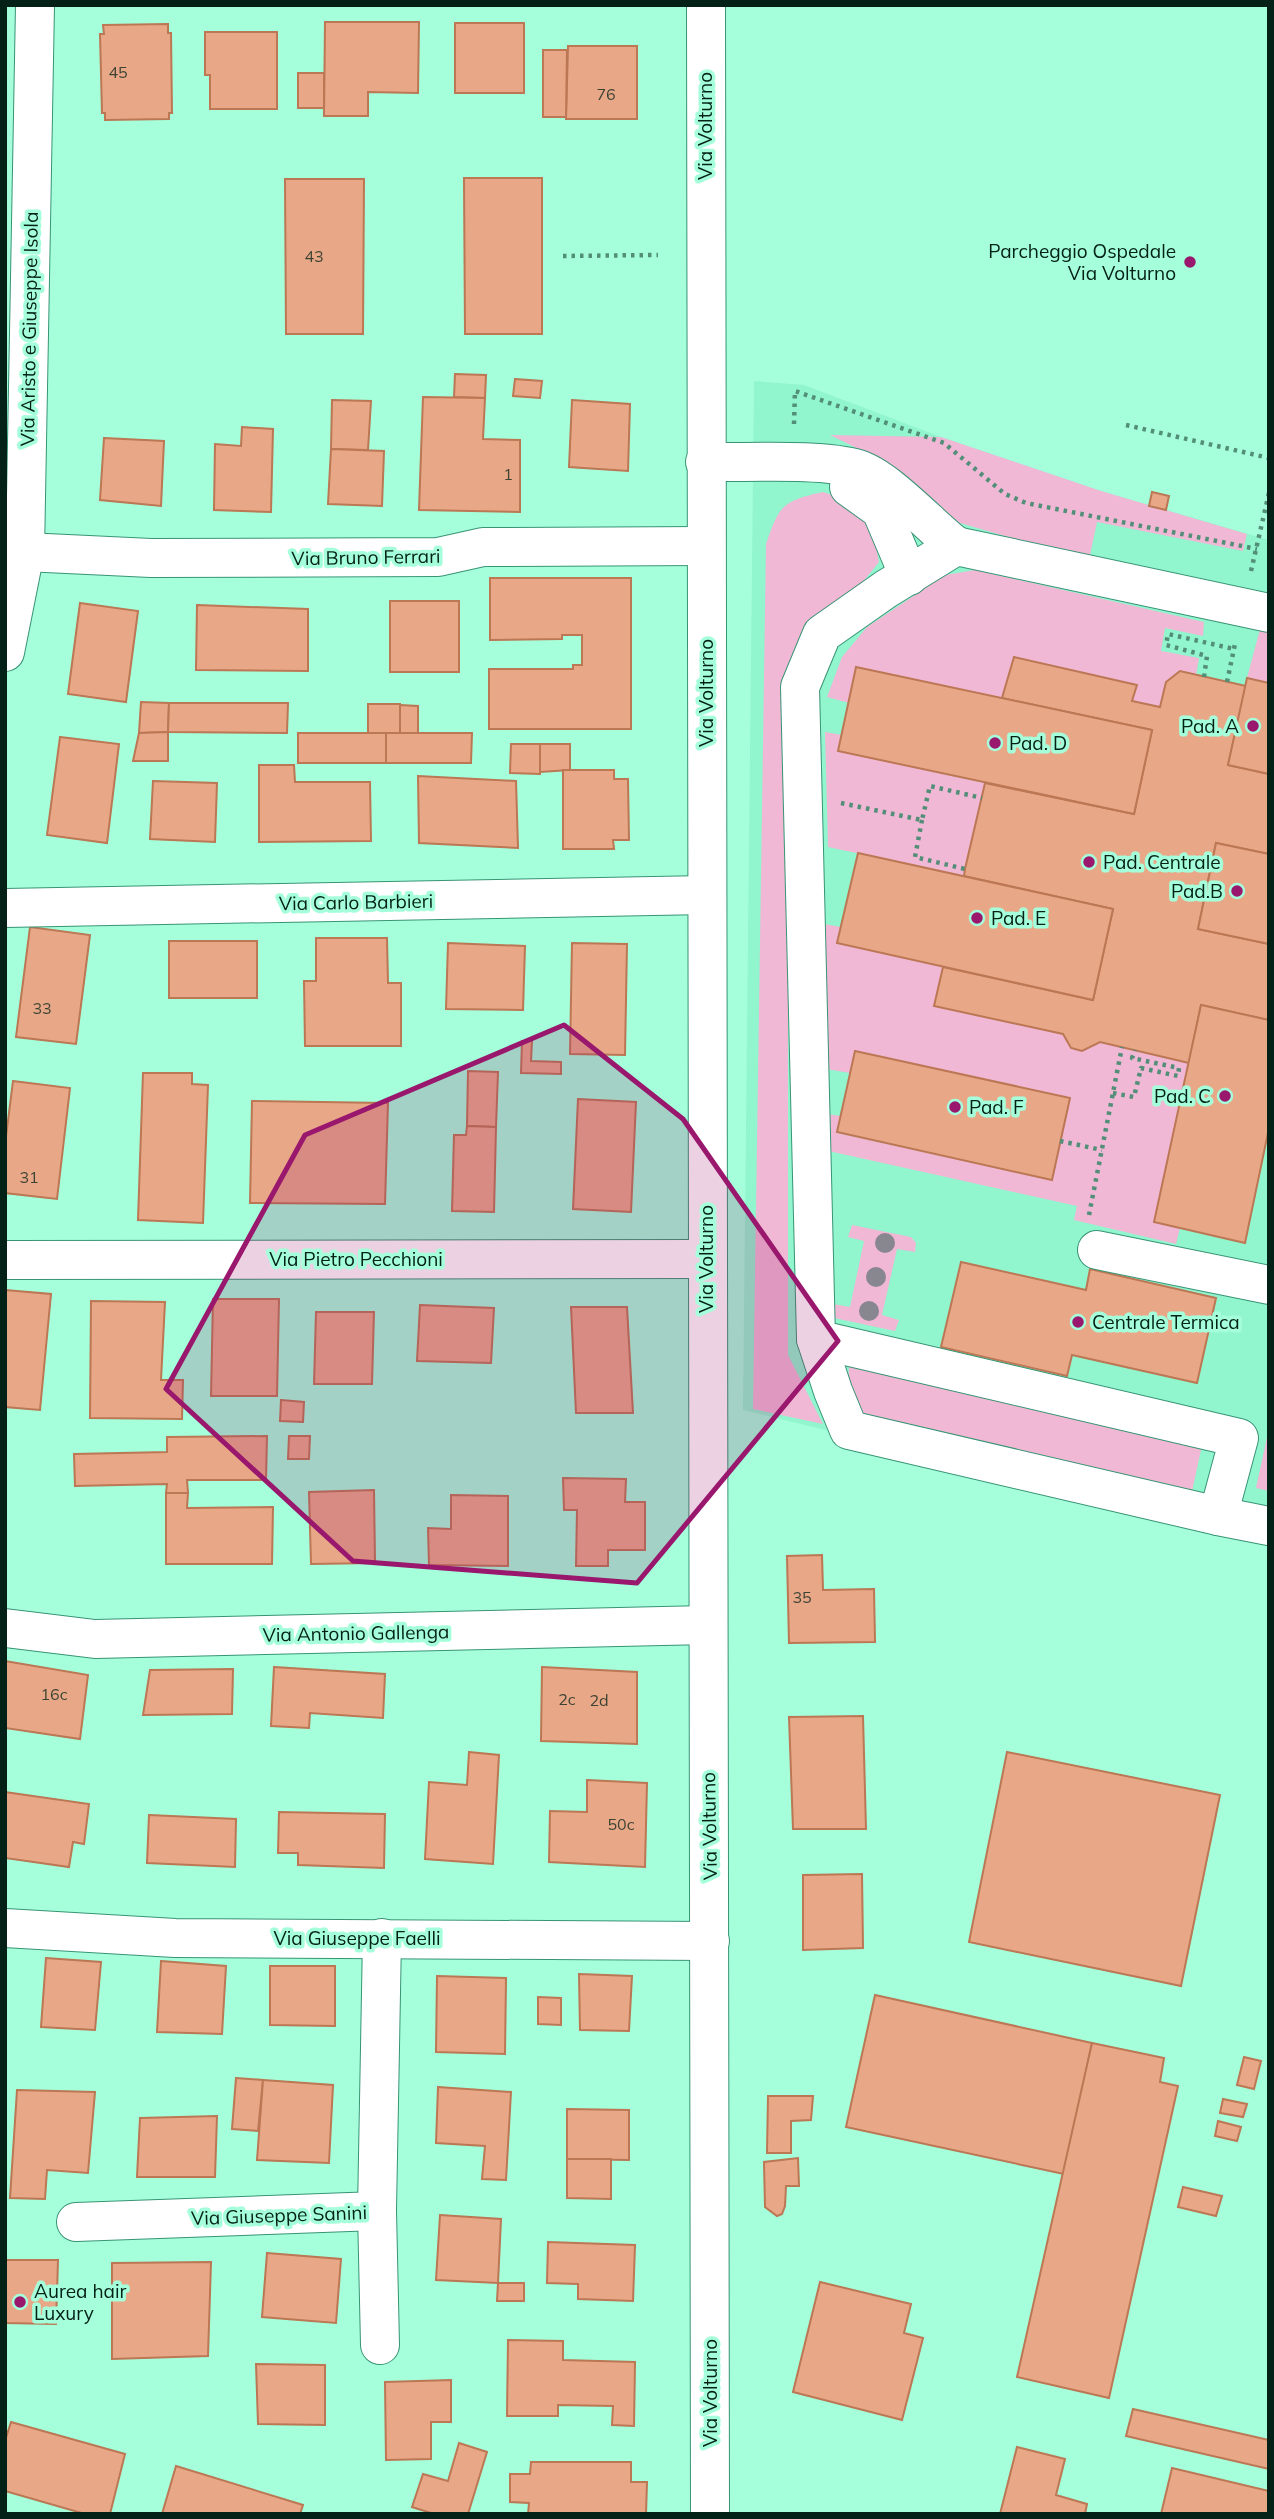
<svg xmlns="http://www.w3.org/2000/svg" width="1274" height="2519" font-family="Mulish,sans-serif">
<rect width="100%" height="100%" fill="#a5ffdb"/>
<polygon fill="#91f5ce" points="754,381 804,385 941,437 1101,491 1269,540 1269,1538 743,1410"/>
<g fill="#f0b8d4">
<polygon points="830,435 941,437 1101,491 1247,534 1243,551 1097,522 1089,560 939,517 883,461"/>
<path d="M823,492c38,11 50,34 56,70l-25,31 -40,34 -26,230v498l35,69 -70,-15 13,-865c13,-38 16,-43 57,-52z"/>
<polygon points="975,570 1204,622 1203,636 1165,628 1161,651 1199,658 1196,675 1176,673 1166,682 1160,707 1132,701 1136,685 1014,657 1002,698 857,667 849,703 827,697 842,657 867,627 945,575"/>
<polygon points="1260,629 1269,631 1269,683 1247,678"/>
<polygon points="825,732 842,735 839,751 985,783 964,876 828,847"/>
<polygon points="824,924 841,927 838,943 943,967 934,1005 1063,1034 1071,1048 1082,1051 1100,1042 1189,1063 1154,1222 1180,1228 1176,1244 1074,1220 1077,1206 824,1150 826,1114 841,1116 838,1133 1051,1180 1070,1099 855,1051 850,1073 826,1069"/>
<polygon points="852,1225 911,1237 916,1243 915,1252 897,1249 882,1315 899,1320 895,1331 834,1318 833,1304 850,1307 864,1241 848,1237"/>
<polygon points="849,1362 1204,1436 1190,1501 863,1419 848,1400"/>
<polygon points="1269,1428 1269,1491 1256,1488"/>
</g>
<g fill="#e8a888" stroke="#bc7754" stroke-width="2">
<polygon points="325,22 419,22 418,93 368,92 368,116 324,116"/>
<rect x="455" y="23" width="69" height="70"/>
<polygon points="168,24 168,33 171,33 172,113 169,113 169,119 105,120 105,113 102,113 100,34 104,34 103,25"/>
<polygon points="205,32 277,32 277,109 210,109 210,75 205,75"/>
<polygon points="568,46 637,46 637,119 566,119"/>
<polygon points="543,50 567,50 566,117 543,117"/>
<rect x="298" y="73" width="26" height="35"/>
<polygon points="464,178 542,178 542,334 465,334"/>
<polygon points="285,179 364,179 363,334 286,334"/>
<polygon points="455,374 486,375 485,398 454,397"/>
<polygon points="515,379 542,381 540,398 513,396"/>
<polygon points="423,397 485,398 483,439 520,440 520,512 419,510"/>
<polygon points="332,400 371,401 368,450 331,449"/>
<polygon points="572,400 630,404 628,471 569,467"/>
<polygon points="242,427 273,429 271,512 214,510 215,444 241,446"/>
<polygon points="104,438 164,441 161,506 100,500"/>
<polygon points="331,449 384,451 382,506 328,504"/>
<polygon points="1152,492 1169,496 1166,510 1149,506"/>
<polygon points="490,578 631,578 631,729 489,729 489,669 573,669 573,665 582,665 582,635 562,635 562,639 490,640"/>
<rect x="390" y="601" width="69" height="71"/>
<polygon points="80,603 138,611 126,702 68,694"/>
<polygon points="197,605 308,609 308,671 196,670"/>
<polygon points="1014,657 1137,685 1132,701 1160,707 1166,682 1180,671 1246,686 1228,765 1269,774 1269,854 1216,843 1198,929 1269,944 1268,1020 1201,1005 1189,1063 1100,1042 1082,1051 1071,1048 1063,1034 934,1006 943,967 1093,1000 1113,909 964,876 965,869 985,783 1134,814 1152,730 1002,698"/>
<polygon points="856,667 1152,730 1134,814 838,751"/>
<polygon points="1247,678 1269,683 1269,774 1228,765"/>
<polygon points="141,702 169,703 168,732 139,733"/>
<polygon points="169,703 288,703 287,733 168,732"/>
<rect x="368" y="704" width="32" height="29"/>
<polygon points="400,705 418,706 418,733 400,733"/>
<polygon points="168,732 168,761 133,761 139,733"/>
<rect x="298" y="733" width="88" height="30"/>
<polygon points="386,733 472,733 471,763 386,763"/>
<polygon points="60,737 119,744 107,843 47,835"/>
<polygon points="511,744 540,744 540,774 510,773"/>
<polygon points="540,744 570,744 570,770 540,772"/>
<polygon points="259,765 294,765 295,782 370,782 371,841 259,842"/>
<polygon points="563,770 614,770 614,779 628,779 629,840 613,840 614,849 563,849"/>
<polygon points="418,776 516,781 518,848 419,843"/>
<polygon points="153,781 217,783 215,842 150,839"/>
<polygon points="1216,843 1269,854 1269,944 1198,929"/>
<polygon points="858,853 1113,909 1093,1000 837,943"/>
<polygon points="30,927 90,935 76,1044 16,1037"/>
<polygon points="316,938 387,938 388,983 401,983 401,1046 305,1046 304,981 316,981"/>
<rect x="169" y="941" width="88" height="57"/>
<polygon points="448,943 525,946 523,1010 446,1009"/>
<polygon points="572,943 627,944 625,1055 570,1054"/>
<polygon points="1201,1005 1269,1020 1269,1128 1245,1243 1154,1222"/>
<polygon points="522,1041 532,1041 531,1061 561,1062 561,1074 521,1073"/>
<polygon points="855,1051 1070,1098 1052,1180 837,1132"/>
<polygon points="468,1071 498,1072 496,1127 467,1126"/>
<polygon points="143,1073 192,1073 192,1084 208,1085 203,1223 138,1220"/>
<polygon points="13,1081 70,1088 57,1199 5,1193 5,1144"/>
<polygon points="578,1099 636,1102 631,1212 573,1209"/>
<polygon points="252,1101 388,1103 385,1204 250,1203"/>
<polygon points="467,1126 496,1127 494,1212 452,1211 454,1135 466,1135"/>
<polygon points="961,1262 1086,1290 1090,1269 1216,1298 1197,1383 1072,1355 1067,1376 941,1347"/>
<polygon points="5,1290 51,1294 40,1410 5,1407"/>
<polygon points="213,1299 279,1299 277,1396 211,1396"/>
<polygon points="91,1301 165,1302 161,1380 183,1380 182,1419 90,1418"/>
<polygon points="420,1305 494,1308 491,1363 417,1361"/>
<polygon points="571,1307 627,1307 633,1413 576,1413"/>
<polygon points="316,1312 374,1312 372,1384 314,1384"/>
<polygon points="281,1400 304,1402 303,1422 280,1421"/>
<polygon points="267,1436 266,1480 187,1480 188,1493 166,1493 167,1484 75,1486 74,1454 167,1452 167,1437"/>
<polygon points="289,1436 310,1436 309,1459 288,1459"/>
<polygon points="563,1478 626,1479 625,1502 645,1502 645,1550 608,1550 608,1566 576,1566 577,1510 564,1510"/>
<polygon points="374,1490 375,1563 311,1564 309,1492"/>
<polygon points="166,1493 188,1493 187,1508 273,1507 272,1564 166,1564"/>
<polygon points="451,1495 508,1496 508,1566 429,1565 428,1528 451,1529"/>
<polygon points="822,1555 823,1590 874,1589 875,1642 789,1643 787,1556"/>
<polygon points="5,1661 88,1675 80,1739 5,1728"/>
<polygon points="274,1667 385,1674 383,1718 310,1713 309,1728 271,1726"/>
<polygon points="542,1667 637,1672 637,1744 541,1741"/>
<polygon points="233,1669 232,1714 143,1715 150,1670"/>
<polygon points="863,1716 866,1829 793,1829 789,1717"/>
<polygon points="469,1752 499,1755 493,1864 425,1859 429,1782 467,1785"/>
<polygon points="1007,1752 1220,1795 1181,1986 969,1942"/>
<polygon points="587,1780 647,1783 645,1867 549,1862 550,1811 587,1812"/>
<polygon points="5,1792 89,1804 84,1844 73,1842 69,1867 5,1858"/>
<polygon points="279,1812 385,1814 384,1868 298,1865 298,1853 278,1853"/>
<polygon points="149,1815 236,1819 235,1867 147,1863"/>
<polygon points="862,1874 863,1948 803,1950 803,1875"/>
<polygon points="46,1958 101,1962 95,2030 41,2027"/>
<polygon points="161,1961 226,1966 222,2034 157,2032"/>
<polygon points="270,1966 335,1966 335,2026 270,2025"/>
<polygon points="579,1974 632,1976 629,2031 580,2030"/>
<polygon points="437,1976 506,1978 505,2054 436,2052"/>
<polygon points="875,1995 1092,2043 1064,2174 846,2127"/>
<polygon points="538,1997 561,1998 561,2025 538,2024"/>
<polygon points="1092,2043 1164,2058 1160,2082 1178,2086 1109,2398 1017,2377"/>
<polygon points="1244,2057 1261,2061 1254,2089 1237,2085"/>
<polygon points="236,2078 263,2080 258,2131 232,2129"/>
<polygon points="263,2080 333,2085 329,2163 257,2160"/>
<polygon points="438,2087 511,2092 506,2180 482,2179 485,2146 436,2143"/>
<polygon points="17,2090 95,2092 88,2173 47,2170 45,2199 10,2198"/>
<polygon points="768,2096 813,2096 811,2120 791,2121 791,2153 767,2153"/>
<polygon points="1223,2099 1247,2104 1243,2117 1220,2113"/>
<polygon points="567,2109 629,2110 629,2160 567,2159"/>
<polygon points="217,2116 215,2177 137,2177 140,2118"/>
<polygon points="1218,2121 1241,2127 1237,2141 1215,2136"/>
<polygon points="798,2158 799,2186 786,2186 785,2206 782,2214 777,2216 765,2207 764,2162"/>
<polygon points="567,2159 611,2159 611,2199 567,2198"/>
<polygon points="1183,2187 1222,2196 1216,2216 1178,2207"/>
<polygon points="440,2215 501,2219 498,2283 436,2280"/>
<polygon points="548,2242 635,2245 633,2301 578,2299 578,2284 547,2283"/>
<polygon points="267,2253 341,2259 336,2323 262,2317"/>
<polygon points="6,2260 58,2260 56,2324 5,2323"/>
<polygon points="211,2262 208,2356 112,2359 112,2263"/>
<polygon points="820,2282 911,2304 904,2333 923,2338 902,2420 793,2392"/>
<polygon points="498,2283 524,2283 524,2301 497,2301"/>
<polygon points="508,2340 563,2341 563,2360 635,2362 634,2426 612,2425 613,2406 558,2405 558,2416 507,2416"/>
<polygon points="256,2364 325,2365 325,2425 258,2424"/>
<polygon points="451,2380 451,2422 431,2422 431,2459 386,2460 385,2382"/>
<polygon points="1133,2409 1269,2440 1269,2469 1126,2436"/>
<polygon points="11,2422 125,2454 110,2514 85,2514 5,2491 5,2441"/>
<polygon points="459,2443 487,2452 468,2514 434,2514 412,2507 423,2474 448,2481"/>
<polygon points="1017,2447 1065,2459 1056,2495 1087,2504 1085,2514 1000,2514"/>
<polygon points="531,2462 631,2462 631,2482 647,2482 646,2514 528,2514 529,2503 510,2502 510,2474 530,2474"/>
<polygon points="176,2466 303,2505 300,2514 162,2514"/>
<polygon points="1172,2468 1269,2491 1269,2514 1161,2514"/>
</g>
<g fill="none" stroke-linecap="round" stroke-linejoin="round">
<g stroke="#389475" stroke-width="40">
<g id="minor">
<polyline points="706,5 710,2514"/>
<path d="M705,462c40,1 116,-4 153,7 29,9 72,57 98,77"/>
<polyline points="849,487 881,510 909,576"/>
<polyline points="25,552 151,558 438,557 483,547 705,546"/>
<polyline points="1269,613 956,546 886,589 822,634 800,687 816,1339 1239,1438 1218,1516 1269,1526"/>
<polyline points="5,652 25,552 35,5"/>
<polyline points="5,908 706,895"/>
<polyline points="1097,1250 1269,1285"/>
<polyline points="5,1260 706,1259"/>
<polyline points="816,1339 833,1391 849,1430 1218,1516"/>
<polyline points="5,1628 95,1639 707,1625"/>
<polyline points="5,1928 175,1938 710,1941"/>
<polyline points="377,2211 380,2345"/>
<polyline points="76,2222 377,2211 382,1938"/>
</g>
</g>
<g stroke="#538e78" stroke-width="4.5" stroke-dasharray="3.5 5" stroke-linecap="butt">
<polyline points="563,256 658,255"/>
<polyline points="794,424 795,391 944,443 1005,494 1026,503 1257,549"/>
<polyline points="1126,425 1269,458"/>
<polyline points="1251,571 1269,493"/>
<polyline points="1204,677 1207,656 1166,645 1168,634 1234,649"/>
<polyline points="1227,682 1235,644"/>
<polyline points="841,803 922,820 930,786 982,798"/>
<polyline points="922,820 915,857 965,869"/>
<polyline points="1113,1093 1134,1097 1141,1068 1178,1076 1179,1068 1132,1058 1135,1050"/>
<polyline points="1060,1141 1102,1150"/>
<polyline points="1089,1215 1122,1047"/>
</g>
<use href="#minor" stroke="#fff" stroke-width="38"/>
</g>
<g fill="#88878f">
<circle cx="885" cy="1243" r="10"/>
<circle cx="876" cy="1277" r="10"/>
<circle cx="869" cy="1311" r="10"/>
</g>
<path fill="#99176c" fill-opacity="0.2" stroke="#99176c" stroke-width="5" stroke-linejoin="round" d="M564,1025l119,94 155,222 -201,242 -284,-22 -187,-172 139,-254z"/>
<g fill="#99176c" stroke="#a5ffdb" stroke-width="2.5">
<circle cx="1190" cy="262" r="7"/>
<circle cx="1253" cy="726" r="7"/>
<circle cx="995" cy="743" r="7"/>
<circle cx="1089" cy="862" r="7"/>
<circle cx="1237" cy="891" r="7"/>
<circle cx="977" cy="918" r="7"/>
<circle cx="1225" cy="1096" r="7"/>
<circle cx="955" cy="1107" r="7"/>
<circle cx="1078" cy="1322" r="7"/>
<circle cx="20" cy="2302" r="7"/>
</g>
<g text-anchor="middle" stroke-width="7" stroke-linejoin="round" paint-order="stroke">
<g font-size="16" fill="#3d4333">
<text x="118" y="78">45</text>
<text x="606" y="100">76</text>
<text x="314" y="262">43</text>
<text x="508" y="480">1</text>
<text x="42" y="1014">33</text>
<text x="29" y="1183">31</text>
<text x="802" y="1603">35</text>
<text x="54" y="1700">16c</text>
<text x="567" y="1705">2c</text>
<text x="599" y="1706">2d</text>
<text x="621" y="1830">50c</text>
</g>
<g font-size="19" fill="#042117" stroke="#a5ffdb">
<text transform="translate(705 126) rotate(-90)" y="7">Via Volturno</text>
<text transform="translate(29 329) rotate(-89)" y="7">Via Aristo e Giuseppe Isola</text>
<text transform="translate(366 557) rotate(-1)" y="7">Via Bruno Ferrari</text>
<text transform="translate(706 693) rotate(-90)" y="7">Via Volturno</text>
<text transform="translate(356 902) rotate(-1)" y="7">Via Carlo Barbieri</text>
<text x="356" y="1266">Via Pietro Pecchioni</text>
<text transform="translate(706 1259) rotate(-90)" y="7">Via Volturno</text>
<text transform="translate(356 1633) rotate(-1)" y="7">Via Antonio Gallenga</text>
<text transform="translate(709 1826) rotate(-91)" y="7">Via Volturno</text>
<text x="357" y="1945">Via Giuseppe Faelli</text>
<text transform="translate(279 2215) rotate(-2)" y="7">Via Giuseppe Sanini</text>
<text transform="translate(710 2393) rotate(-90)" y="7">Via Volturno</text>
</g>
<g font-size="19" fill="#042117" stroke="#a5ffdb" text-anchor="start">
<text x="1176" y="258" text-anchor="end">Parcheggio Ospedale<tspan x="1176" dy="22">Via Volturno</tspan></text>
<text x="1239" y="733" text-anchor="end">Pad. A</text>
<text x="1009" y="750">Pad. D</text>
<text x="1103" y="869">Pad. Centrale</text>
<text x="1223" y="898" text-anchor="end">Pad.B</text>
<text x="991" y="925">Pad. E</text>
<text x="1211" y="1103" text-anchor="end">Pad. C</text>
<text x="969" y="1114">Pad. F</text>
<text x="1092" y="1329">Centrale Termica</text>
<text x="34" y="2298">Aurea hair<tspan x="34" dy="22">Luxury</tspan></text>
</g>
</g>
<rect width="1274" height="2519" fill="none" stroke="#042117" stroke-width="14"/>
</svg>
